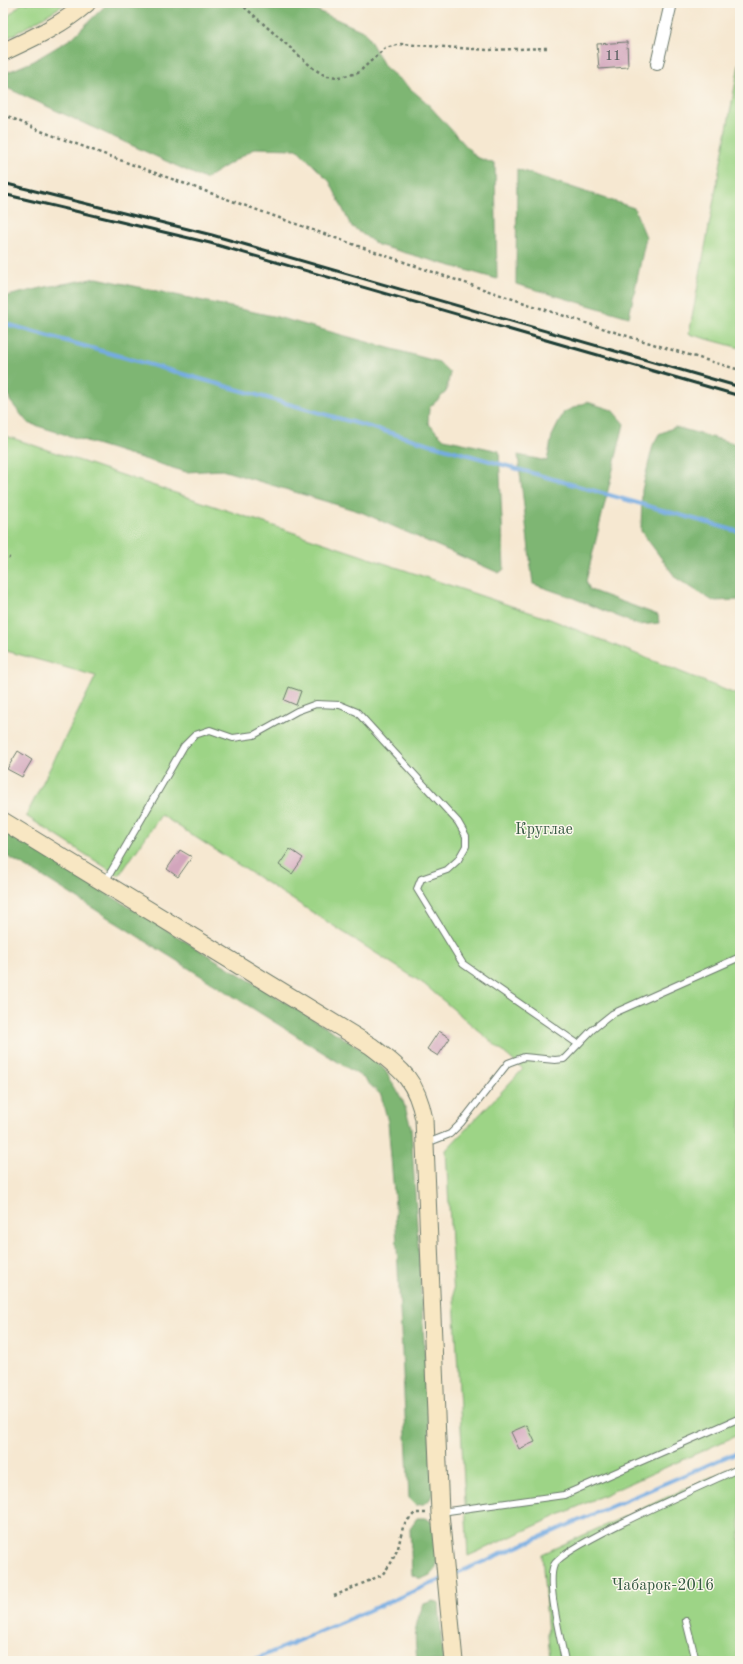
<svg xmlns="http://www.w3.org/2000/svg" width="743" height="1664" font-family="'Old Standard TT',serif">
<rect width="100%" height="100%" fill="#fbf7ec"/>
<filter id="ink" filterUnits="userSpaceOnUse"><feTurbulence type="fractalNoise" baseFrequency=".025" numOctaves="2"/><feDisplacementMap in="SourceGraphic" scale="8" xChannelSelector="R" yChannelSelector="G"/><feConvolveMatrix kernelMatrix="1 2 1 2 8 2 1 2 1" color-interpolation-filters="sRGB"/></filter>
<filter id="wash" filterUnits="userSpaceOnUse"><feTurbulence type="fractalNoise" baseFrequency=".012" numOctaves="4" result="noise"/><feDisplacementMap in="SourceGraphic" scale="16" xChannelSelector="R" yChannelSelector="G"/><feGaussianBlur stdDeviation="0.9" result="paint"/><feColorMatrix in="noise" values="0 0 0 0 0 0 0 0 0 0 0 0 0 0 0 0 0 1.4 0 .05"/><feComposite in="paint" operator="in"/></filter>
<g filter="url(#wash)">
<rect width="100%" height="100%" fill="#f6e8d1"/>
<g fill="#9dd486" stroke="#5e885d">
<polygon points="22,3 67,3 3,41 3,21"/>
<polygon points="740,59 740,348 689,334"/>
<polygon points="3,435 550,619 740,696 740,1434 468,1556 446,1150 523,1069 424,984 161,815 119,876 26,816 96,676 3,650"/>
<polygon points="740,1464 740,1661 550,1661 542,1554"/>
</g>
<g fill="#7eb673" stroke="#4e7a54">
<polygon points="108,3 300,3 365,32 385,67 426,102 476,157 495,164 497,279 378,245 351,226 330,182 297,149 255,148 205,179 5,87 3,74 32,62 72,38"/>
<polygon points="517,169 634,208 646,237 629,317 516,284"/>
<polygon points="97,278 277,317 439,362 450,373 446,392 429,408 428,423 444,439 499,451 504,569 499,573 361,512 222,470 186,472 28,423 10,401 3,367 3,297 46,287"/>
<polygon points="587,402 612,410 624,424 586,581 590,590 658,615 659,623 638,625 571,597 533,584 518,455 547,461 552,436 564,412"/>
<polygon points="675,427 740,445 740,599 739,600 713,601 676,578 641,531 642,490 653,445 659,434"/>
<path d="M3,830l362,221 20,19 18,31 8,26 22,364c-2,10 -7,14 -17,14l-7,-7 -14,-293 -7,-83 -7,-27 -19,-18 -325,-204 -34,-19z"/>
<polygon points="417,1518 426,1518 433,1523 438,1553 436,1568 430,1575 421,1579 412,1575 410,1528"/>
<path d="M433,1601l6,2 4,58h-26c-2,-24 -4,-34 7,-57z"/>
</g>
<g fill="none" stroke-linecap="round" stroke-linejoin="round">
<g stroke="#74abe2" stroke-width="4">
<polyline points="3,323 740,532"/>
<polyline points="450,1576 740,1451"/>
<polyline points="251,1661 442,1579"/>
</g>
</g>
<g id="blocks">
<g fill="#d2a5bc">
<polygon points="627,42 628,67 599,69 597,44"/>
<polygon points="289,687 301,691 296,705 284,700"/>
<polygon points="18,751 32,760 22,777 7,769"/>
<polygon points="290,849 303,858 292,874 279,865"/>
<polygon points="180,850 192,857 178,877 167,869"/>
<polygon points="439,1031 450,1038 438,1056 427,1049"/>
<polygon points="527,1425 535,1442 519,1449 511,1432"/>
</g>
</g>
</g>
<g filter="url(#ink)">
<use href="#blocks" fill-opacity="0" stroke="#6a796b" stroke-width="1"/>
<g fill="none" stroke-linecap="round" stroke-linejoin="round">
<g stroke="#6a796b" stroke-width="8">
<g id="lane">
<polyline points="105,882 184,746 195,735 210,730 233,738 254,735 297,711 316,704 340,705 357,712 458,822 466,836 466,846 458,860 447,870 421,879 417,889 458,956 463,964 578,1044"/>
<polyline points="427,1143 450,1134 461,1123 508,1063 524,1057 555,1060 564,1059 592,1030 612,1014 740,957"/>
<polyline points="441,1512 564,1495 740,1418"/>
<polyline points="686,1621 696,1661"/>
<path d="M565,1661c-4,-21 -19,-78 -11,-96 10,-20 157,-83 186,-97"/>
</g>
</g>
<g stroke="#6a796b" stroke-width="14">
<polyline id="street" points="657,64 671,3"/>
</g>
<g stroke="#6a796b" stroke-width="19">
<g id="secondary">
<path d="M3,52c30,-14 59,-27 84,-49"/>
<path d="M3,821l368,225c31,24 45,33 53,73l16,394 14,148"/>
</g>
</g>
<g stroke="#6a796b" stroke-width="2.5" stroke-dasharray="3 3" stroke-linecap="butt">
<polyline points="240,3 314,69 326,76 340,77 358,73 385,48 401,44 488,50 547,48"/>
<path d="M3,114l35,16c232,85 464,171 702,240"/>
<polyline points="3,556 10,558"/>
<polyline points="334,1596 382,1575 391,1563 398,1548 403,1527 408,1520 415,1513 427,1513"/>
</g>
<use href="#lane" stroke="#fff" stroke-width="6"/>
<use href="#street" stroke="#fff" stroke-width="12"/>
<use href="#secondary" stroke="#f8e7c3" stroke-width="17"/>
<g stroke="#1f3d34" stroke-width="3">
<polyline points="3,183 212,235 740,387"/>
<polyline points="3,194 210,243 740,396"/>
</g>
</g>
</g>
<g text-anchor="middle" stroke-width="3" stroke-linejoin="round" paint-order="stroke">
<g font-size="14" fill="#4c5756">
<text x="613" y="60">11</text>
</g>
<g font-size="16" fill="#385b44" stroke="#fbf7ec">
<text x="544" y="834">Круглае</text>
<text x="663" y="1590">Чабарок-2016</text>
</g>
</g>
<rect width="743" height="1664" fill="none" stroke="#fbf7ec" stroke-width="16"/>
</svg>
